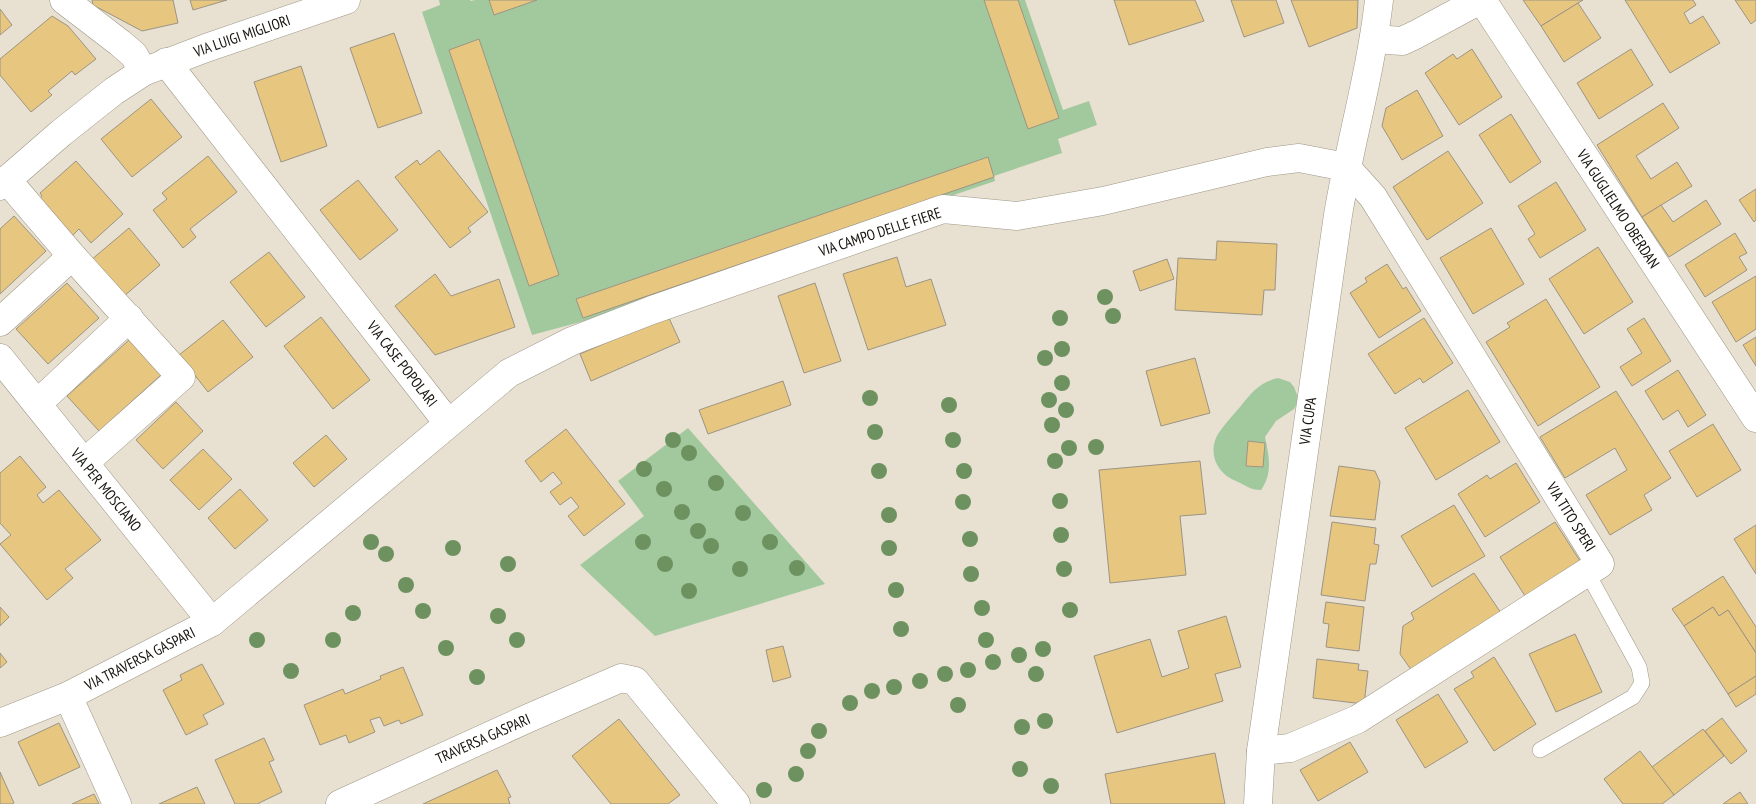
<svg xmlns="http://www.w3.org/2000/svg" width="1756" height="804" font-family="'PT Sans Narrow',sans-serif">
<rect width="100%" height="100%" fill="#e8e0d0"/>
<g fill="#a2c99e">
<polygon points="439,0 470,0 471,1 475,0 1025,0 1063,110 1089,101 1097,125 1058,139 1062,153 994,176 995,181 584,321 532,335 422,12 440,5"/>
<path d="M1278,378l12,4 4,5 4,10 -1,7 -3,5 -18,12 -11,16c4,19 8,36 -4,53 -11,0 -16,-5 -25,-9 -19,-7 -29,-28 -18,-47 6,-9 14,-18 22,-27 11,-14 20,-25 38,-29z"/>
<polygon points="688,428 825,584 655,636 580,565 644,516 618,481"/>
</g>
<g fill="#e7c680" stroke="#9c9485">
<polygon points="92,0 173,0 178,23 142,31 93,5"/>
<polygon points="190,0 227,0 193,10"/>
<polygon points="489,0 537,0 494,15"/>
<polygon points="984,0 1018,0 1059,118 1028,129"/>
<polygon points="1114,0 1195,0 1204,21 1129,45"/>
<polygon points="1231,0 1276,0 1284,23 1244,37"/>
<polygon points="1291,0 1358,0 1357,28 1309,47"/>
<polygon points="1523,0 1583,0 1541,26"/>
<polygon points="1625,0 1693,0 1696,5 1684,13 1690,24 1703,16 1720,43 1670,73"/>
<polygon points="1735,0 1756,0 1756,20 1751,24"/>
<polygon points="1578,3 1601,38 1564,62 1541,26"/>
<polygon points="0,9 12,25 0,35"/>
<polygon points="52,16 68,26 96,59 75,75 72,71 48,91 52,95 31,112 0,75 0,59"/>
<polygon points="394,33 422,113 378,128 350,48"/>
<polygon points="479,39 559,275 529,286 449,50"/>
<polygon points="1472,49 1502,97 1459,125 1425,73 1453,54 1457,59"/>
<polygon points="1631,49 1653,85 1599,119 1577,83"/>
<polygon points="301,66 327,146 281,162 254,82"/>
<polygon points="1417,90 1443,136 1402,160 1382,126 1386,108"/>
<polygon points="151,99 182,137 132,177 101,139"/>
<polygon points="1663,103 1679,128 1636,156 1651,179 1677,162 1692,186 1642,217 1597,145"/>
<polygon points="1511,114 1541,162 1510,183 1479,135"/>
<polygon points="439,150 488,212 468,228 471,232 450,248 395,177 417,160 420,165"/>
<polygon points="1448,151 1483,203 1427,240 1393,187"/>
<polygon points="208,156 237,192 190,229 196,237 183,248 153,210 167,199 162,193"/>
<polygon points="988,157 994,177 583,318 576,299"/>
<polygon points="76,161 123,214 91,243 79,229 72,236 39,199 42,196 40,193"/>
<polygon points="358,180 398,230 360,260 320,210"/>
<polygon points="1556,182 1586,230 1540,258 1528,239 1535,234 1518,206"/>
<polygon points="1756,189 1756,220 1754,222 1739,200"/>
<polygon points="1706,200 1721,224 1669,257 1642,217 1661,205 1673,222"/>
<polygon points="14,216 46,251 0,294 0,229"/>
<polygon points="129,228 160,265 123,297 91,260"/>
<polygon points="1491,228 1524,284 1473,314 1440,258"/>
<polygon points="1735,233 1747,253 1739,257 1747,270 1705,297 1685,265"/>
<polygon points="1217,241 1277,244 1275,290 1264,290 1262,315 1175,310 1178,258 1216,260"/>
<polygon points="1598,247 1633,302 1584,334 1549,279"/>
<polygon points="269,252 305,297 266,327 230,282"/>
<polygon points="897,257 906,287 931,279 946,325 868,350 843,274"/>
<polygon points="1167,259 1174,279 1140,291 1133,271"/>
<polygon points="1387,264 1403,289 1406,287 1421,311 1379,338 1350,293 1367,282 1365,278"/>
<polygon points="435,274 451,296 499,279 515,327 435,355 395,306"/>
<polygon points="1756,276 1756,329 1736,342 1712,302"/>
<polygon points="67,283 99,318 48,364 16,329"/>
<polygon points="815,283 841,361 804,373 778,296"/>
<polygon points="1546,299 1600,387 1538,426 1486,342 1510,327 1507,323"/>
<polygon points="668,316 680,342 591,381 580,354"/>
<polygon points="321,317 370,380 333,409 284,346"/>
<polygon points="1424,318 1453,363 1423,383 1420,378 1395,394 1368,354"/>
<polygon points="1644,318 1671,361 1632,386 1620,367 1642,353 1627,329"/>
<polygon points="223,320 253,357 208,392 179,355"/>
<polygon points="1756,337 1756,366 1743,345"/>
<polygon points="129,340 161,375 99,431 67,396"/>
<polygon points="1195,358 1210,413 1161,426 1146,371"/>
<polygon points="1678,370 1706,415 1688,427 1678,410 1663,420 1645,391"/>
<polygon points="783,381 791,405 708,434 699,410"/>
<polygon points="1468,390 1500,442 1436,480 1405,428"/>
<polygon points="1616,391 1671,478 1644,495 1652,510 1610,535 1586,495 1627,470 1615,448 1565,478 1540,437"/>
<polygon points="176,402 203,431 163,469 136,440"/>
<polygon points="1713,424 1741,470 1697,497 1669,451"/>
<polygon points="566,429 625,504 584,536 568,516 579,507 571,497 560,505 550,492 562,483 553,472 541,482 525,461"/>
<polygon points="326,435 347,459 314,487 293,463"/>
<polygon points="1248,441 1265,443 1263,467 1246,466"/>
<polygon points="203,449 232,479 199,510 170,480"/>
<polygon points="20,456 46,487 37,495 43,503 59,490 101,540 65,569 73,578 47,600 0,544 11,535 0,523 0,473"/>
<polygon points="1200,461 1206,514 1180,516 1186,575 1110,583 1099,470"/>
<polygon points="1516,463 1540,502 1485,537 1458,494 1487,475 1490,479"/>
<polygon points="1339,466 1375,471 1380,482 1375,520 1330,516"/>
<polygon points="240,489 268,520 235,549 208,518"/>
<polygon points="1454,505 1485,556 1432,587 1401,536"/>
<polygon points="1332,522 1376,528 1374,544 1379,545 1376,564 1370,564 1365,601 1321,595"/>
<polygon points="1555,522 1582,564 1527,599 1500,557"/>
<polygon points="1756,525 1756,574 1734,539"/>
<polygon points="1474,573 1501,613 1412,671 1400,654 1403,626 1414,619 1411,613"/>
<polygon points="1723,576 1756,627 1756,653 1728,610 1719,616 1713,607 1684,626 1672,609"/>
<polygon points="1326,602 1364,607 1359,651 1326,647 1329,624 1323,623"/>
<polygon points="0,607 9,617 0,626"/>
<polygon points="1713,607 1719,616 1728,610 1756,653 1756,676 1728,694 1684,626"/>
<polygon points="1226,616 1241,667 1215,674 1223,701 1117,733 1094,656 1150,639 1162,677 1189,668 1178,631"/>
<polygon points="1575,634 1602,692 1556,712 1529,654"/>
<polygon points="783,646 791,677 773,682 766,650"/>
<polygon points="0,653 7,662 0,668"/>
<polygon points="1494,657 1536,724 1494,751 1454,689 1474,677 1471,672"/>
<polygon points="1317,659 1359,664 1358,670 1368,671 1364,704 1313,698"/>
<polygon points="202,664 224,704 203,715 208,724 186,735 163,690 182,680 180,675"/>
<polygon points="403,667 423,715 401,724 399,720 384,726 380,717 370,720 375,732 349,743 346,735 320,745 304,705 343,689 345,694 381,679 380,676"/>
<polygon points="1756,676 1756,694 1736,707 1728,694"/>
<polygon points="1438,694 1468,742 1425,768 1396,720"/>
<polygon points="1722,718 1747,751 1731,764 1705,731"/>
<polygon points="619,719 680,795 668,804 611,804 572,756"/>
<polygon points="59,723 80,767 39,786 18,742"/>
<polygon points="1703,729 1724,756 1674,795 1652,767"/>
<polygon points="264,738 274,760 269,762 282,792 259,803 259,804 235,804 215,760"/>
<polygon points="1350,742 1368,772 1318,801 1300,770"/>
<polygon points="1640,751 1674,795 1662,804 1623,804 1604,779"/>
<polygon points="1215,753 1225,804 1111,804 1105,774"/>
<polygon points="497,770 511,797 508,798 510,804 423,804"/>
<polygon points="0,772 14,803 12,804 0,804"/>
<polygon points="197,787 205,804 159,804"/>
<polygon points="1740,792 1748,804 1723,804"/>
<polygon points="94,794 99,804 72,804"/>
</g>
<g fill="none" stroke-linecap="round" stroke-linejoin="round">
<g stroke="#9e9787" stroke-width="16">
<polyline id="lane" points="1540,750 1633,697 1642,683 1639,667 1587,572"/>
</g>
<g stroke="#9e9787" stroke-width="29">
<g id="street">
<polyline points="64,0 120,43 134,55 143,72"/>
<polyline points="1482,0 1756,418"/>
<polyline points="1374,39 1402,41 1415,35 1480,0"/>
<polyline points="166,62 448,423"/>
<polyline points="7,180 72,256 181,377 84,463"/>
<polyline points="0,322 72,256"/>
<polyline points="0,358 212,622"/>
<polyline points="37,404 129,318"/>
<polyline points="68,696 117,804"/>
<polyline points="0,723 68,696 212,622 509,373 572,341 652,310 943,209 1017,216 1103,201 1267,162 1299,158 1346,167 1373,197 1600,564 1358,719 1290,748 1261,751"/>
<polyline points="340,804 531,717 621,678 635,681 736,804"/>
</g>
</g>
<g stroke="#9e9787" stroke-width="29">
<g id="secondary">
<polyline points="0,186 61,133 114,91 143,72 206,48 346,0"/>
<path d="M1258,804l3,-53 77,-536c12,-72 33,-143 41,-215"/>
</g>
</g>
<use href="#lane" stroke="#fff" stroke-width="15"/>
<use href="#street" stroke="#fff" stroke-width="28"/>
<use href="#secondary" stroke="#fff" stroke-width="28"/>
</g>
<g fill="#6d9260">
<circle cx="1105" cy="297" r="8"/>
<circle cx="1113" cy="316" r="8"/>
<circle cx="1060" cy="318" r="8"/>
<circle cx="1062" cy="349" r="8"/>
<circle cx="1045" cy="358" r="8"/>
<circle cx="1062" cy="383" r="8"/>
<circle cx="870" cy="398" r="8"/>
<circle cx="1049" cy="400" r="8"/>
<circle cx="949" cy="405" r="8"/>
<circle cx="1066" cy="410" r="8"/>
<circle cx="1052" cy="425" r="8"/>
<circle cx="875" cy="432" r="8"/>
<circle cx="673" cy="440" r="8"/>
<circle cx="953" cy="440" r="8"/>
<circle cx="1096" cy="447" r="8"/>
<circle cx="1069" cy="448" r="8"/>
<circle cx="689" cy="453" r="8"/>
<circle cx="1055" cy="461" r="8"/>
<circle cx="644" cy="469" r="8"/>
<circle cx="879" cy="471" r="8"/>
<circle cx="964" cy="471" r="8"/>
<circle cx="716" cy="483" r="8"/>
<circle cx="664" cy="489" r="8"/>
<circle cx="1060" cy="501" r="8"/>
<circle cx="963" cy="502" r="8"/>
<circle cx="682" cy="512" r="8"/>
<circle cx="743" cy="513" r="8"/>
<circle cx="889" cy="515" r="8"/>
<circle cx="698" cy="531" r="8"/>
<circle cx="1061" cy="535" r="8"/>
<circle cx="970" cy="539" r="8"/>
<circle cx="371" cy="542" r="8"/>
<circle cx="643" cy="542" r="8"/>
<circle cx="770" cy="542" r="8"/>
<circle cx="711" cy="546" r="8"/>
<circle cx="453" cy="548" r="8"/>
<circle cx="889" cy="548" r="8"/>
<circle cx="386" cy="554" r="8"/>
<circle cx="508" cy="564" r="8"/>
<circle cx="665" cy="564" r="8"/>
<circle cx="797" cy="568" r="8"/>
<circle cx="740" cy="569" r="8"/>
<circle cx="1064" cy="569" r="8"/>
<circle cx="971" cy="574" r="8"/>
<circle cx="406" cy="585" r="8"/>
<circle cx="896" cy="590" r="8"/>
<circle cx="689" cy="591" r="8"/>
<circle cx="982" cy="608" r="8"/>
<circle cx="1070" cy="610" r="8"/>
<circle cx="423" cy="611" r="8"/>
<circle cx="353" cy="613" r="8"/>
<circle cx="498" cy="616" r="8"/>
<circle cx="901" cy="629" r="8"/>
<circle cx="257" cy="640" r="8"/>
<circle cx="333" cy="640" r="8"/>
<circle cx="517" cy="640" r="8"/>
<circle cx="986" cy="640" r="8"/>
<circle cx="446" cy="648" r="8"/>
<circle cx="1043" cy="649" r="8"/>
<circle cx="1019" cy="655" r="8"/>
<circle cx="993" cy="662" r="8"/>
<circle cx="968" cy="670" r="8"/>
<circle cx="291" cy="671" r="8"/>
<circle cx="945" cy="674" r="8"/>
<circle cx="1036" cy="674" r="8"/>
<circle cx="477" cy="677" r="8"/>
<circle cx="920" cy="681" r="8"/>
<circle cx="894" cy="687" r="8"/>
<circle cx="872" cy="691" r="8"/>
<circle cx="850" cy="703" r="8"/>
<circle cx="958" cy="705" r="8"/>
<circle cx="1045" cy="721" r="8"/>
<circle cx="1022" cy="727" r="8"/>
<circle cx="819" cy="731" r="8"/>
<circle cx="808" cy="751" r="8"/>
<circle cx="1020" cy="769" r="8"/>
<circle cx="796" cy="774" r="8"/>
<circle cx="1051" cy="786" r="8"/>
<circle cx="764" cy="790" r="8"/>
</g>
<g text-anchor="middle" stroke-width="4.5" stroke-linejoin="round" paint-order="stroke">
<g font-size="15" fill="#15120d" stroke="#fff">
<text transform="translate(242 36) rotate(-19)" y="5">VIA LUIGI MIGLIORI</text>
<text transform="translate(1618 209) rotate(57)" y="5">VIA GUGLIELMO OBERDAN</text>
<text transform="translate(880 232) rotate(-18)" y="5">VIA CAMPO DELLE FIERE</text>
<text transform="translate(402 364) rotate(52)" y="5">VIA CASE POPOLARI</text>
<text transform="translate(1308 421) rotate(-82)" y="5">VIA CUPA</text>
<text transform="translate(106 490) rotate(51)" y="5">VIA PER MOSCIANO</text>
<text transform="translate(1571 517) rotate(58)" y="5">VIA TITO SPERI</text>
<text transform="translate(140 659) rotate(-27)" y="5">VIA TRAVERSA GASPARI</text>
<text transform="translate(483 739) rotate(-24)" y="5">TRAVERSA GASPARI</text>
</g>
</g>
</svg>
